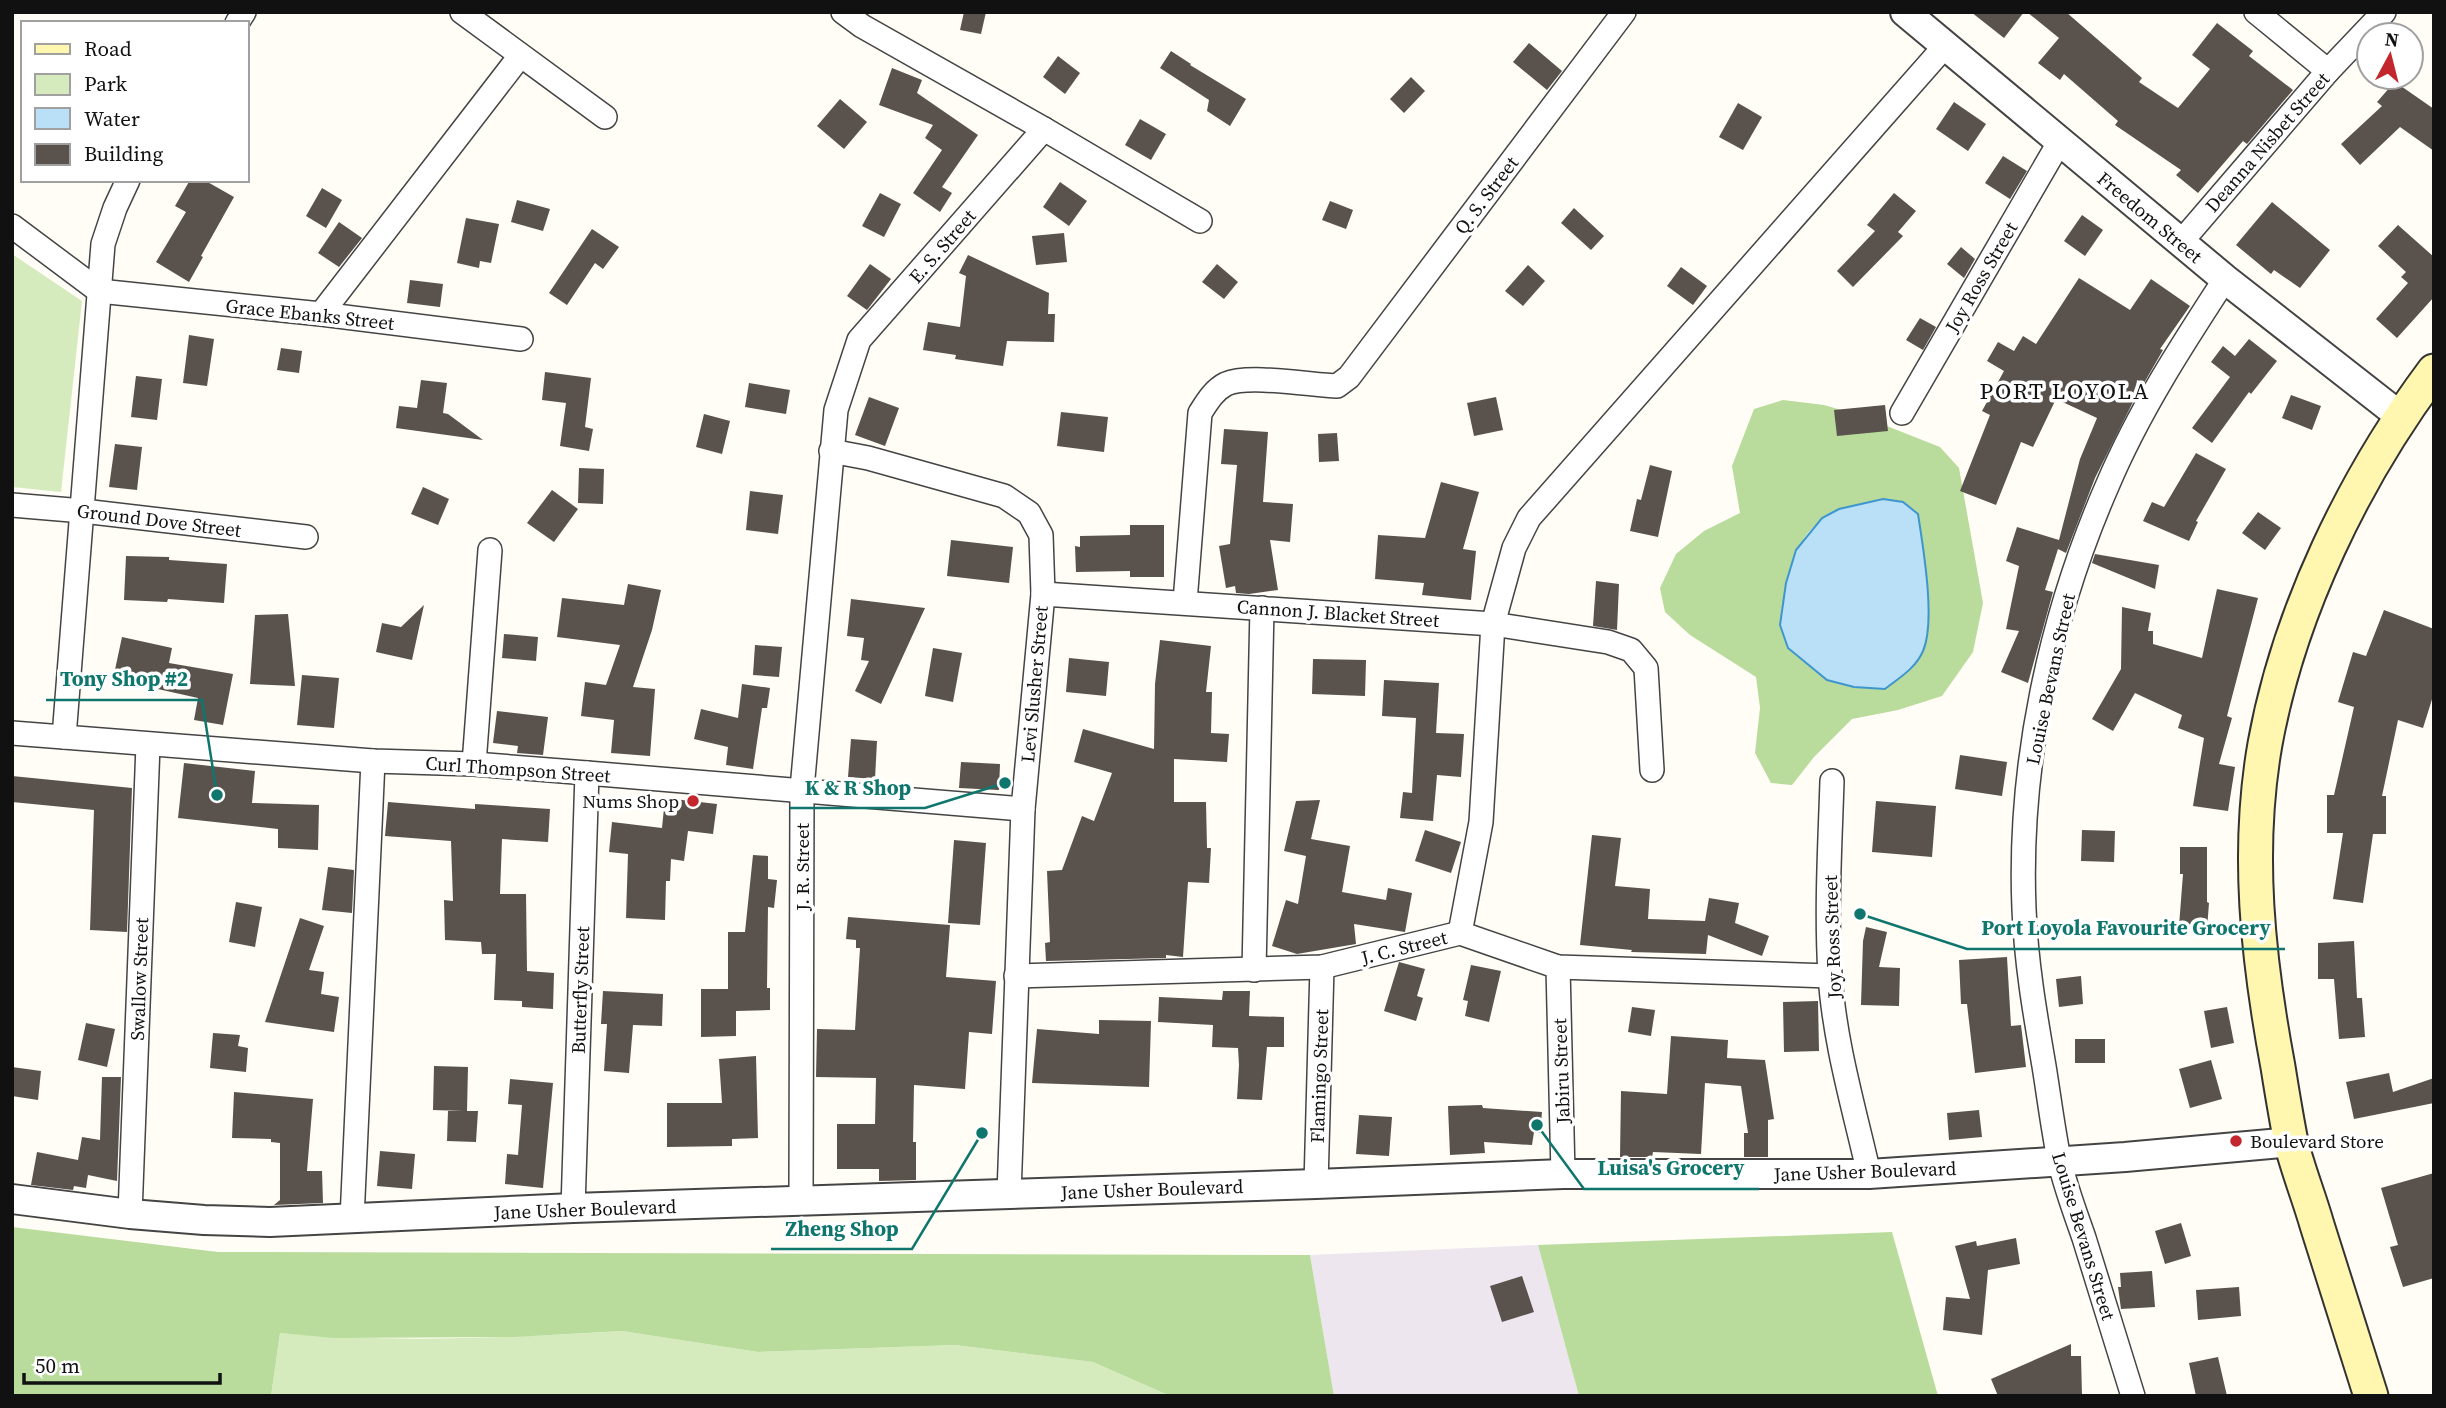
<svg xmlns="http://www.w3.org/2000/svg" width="2446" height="1408" font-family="'Source Serif 4',serif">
<rect width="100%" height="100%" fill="#fffdf5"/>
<polygon fill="#eee6ef" points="1538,1245 1579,1396 1334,1396 1310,1255"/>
<g fill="#d5ebbd">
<polygon points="12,254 82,301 61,492 12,487"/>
<path d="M622,1331l136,21 197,-7 138,17 77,34h-899l9,-63c113,10 228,5 342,-2z"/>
</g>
<g fill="#b9dc9c" fill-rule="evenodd">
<path d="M1783,400l41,5 35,10 81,32 19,21 24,135 -10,49 -31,44 -44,14 -46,9 -38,38 -22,28 -21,-2 -16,-30 5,-45 -4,-31 -66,-42 -25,-23 -5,-24 16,-34 28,-23 36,-18 -8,-47 22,-57zM1839,509l90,103 -5,37 -11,18 -127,-84c10,-35 19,-57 53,-74z"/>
<polygon points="12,1227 218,1252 1310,1255 1334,1396 1170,1396 1093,1362 955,1345 758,1352 622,1331 515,1337 334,1338 280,1333 271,1396 12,1396"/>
<polygon points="1892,1232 1938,1396 1579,1396 1538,1245"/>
</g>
<path fill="#b9e0f7" stroke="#3f96cf" stroke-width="2" d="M1883,499l20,3 15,12c5,33 18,107 5,137 -7,17 -24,27 -38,38l-31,-2 -27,-7 -39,-32 -8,-23 6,-42 10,-33 26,-32 17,-9z"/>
<g fill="#5a524d">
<polygon points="964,12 986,12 981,34 960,30"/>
<polygon points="1971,12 2024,12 2004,38"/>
<polygon points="2027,12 2066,12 2142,78 2139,82 2178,108 2210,69 2192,55 2217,23 2253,51 2249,56 2293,90 2247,144 2243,141 2198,193 2176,175 2181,170 2115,125 2118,121 2064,74 2060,80 2038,63 2059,38"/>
<polygon points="1529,43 1562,71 1547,90 1513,62"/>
<polygon points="1171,51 1191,64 1190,65 1246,99 1230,126 1207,111 1209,100 1160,68"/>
<polygon points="1058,56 1080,73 1065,94 1043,77"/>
<polygon points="892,68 922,80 917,93 978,135 942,187 952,193 940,212 913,193 942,150 925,138 933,125 879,105"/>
<polygon points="1411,77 1425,91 1404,113 1390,99"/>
<polygon points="2398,84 2434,109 2434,151 2400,127 2360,165 2341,144 2382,106 2377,102 2391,86 2394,89"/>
<polygon points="840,99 867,122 844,149 817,126"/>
<polygon points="1954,102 1986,124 1968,151 1936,129"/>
<polygon points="1738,103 1762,117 1743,150 1719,137"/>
<polygon points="1140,119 1166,134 1151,160 1125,145"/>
<polygon points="2003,156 2027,171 2010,199 1985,183"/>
<polygon points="190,180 204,180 234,197 201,256 203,257 189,282 156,262 186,212 175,206"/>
<polygon points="1060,182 1087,201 1069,226 1043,207"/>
<polygon points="322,188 342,200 326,228 306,216"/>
<polygon points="880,193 901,204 884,237 862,226"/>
<polygon points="1894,193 1916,211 1898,232 1903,236 1853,287 1837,271 1875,231 1867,225"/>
<polygon points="517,200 550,209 543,231 511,222"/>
<polygon points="1330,201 1353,210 1346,229 1322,220"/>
<polygon points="2272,202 2330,250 2300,288 2274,270 2271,274 2236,245"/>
<polygon points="1574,208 1604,236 1591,250 1561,223"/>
<polygon points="2082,215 2103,230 2085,256 2064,241"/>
<polygon points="466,218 499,224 491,263 480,261 479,268 457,263"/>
<polygon points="339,222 362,238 339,267 318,253"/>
<polygon points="2398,225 2434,257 2434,297 2397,338 2376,319 2408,283 2401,277 2406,272 2378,246"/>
<polygon points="592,229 619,247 603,269 595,263 567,305 549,293"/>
<polygon points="1064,233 1067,262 1036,265 1032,236"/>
<polygon points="1961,247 1975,259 1964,278 1947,264"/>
<polygon points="968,255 1049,293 1048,314 1055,314 1054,342 1007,341 1003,366 955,359 956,355 923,350 928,322 960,327 966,276 959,273"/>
<polygon points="870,264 891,279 867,310 847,296"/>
<polygon points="1217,264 1238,282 1224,299 1202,282"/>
<polygon points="1528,265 1545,281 1523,306 1505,291"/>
<polygon points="1681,267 1707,286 1693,305 1667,286"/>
<polygon points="2079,278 2130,310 2151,279 2190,306 2160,349 2163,350 2144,383 2137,380 2135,398 2095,478 2066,553 2058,549 2045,590 2053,592 2028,683 2001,672 2019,631 2006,629 2019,566 2006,561 2017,527 2059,540 2080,459 2097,418 2056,399 2033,447 2021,442 1996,505 1960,491 1990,415 1982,411 2004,371 1987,361 1998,342 2014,351 2023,336 2036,344"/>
<polygon points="410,280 443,284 440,307 407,303"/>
<polygon points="1920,318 1936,327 1923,350 1906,340"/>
<polygon points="189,335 214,339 207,386 183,383"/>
<polygon points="2249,339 2277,361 2251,394 2249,392 2212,443 2192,428 2230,377 2211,362 2223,346 2235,356"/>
<polygon points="281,348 302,351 299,373 277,370"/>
<polygon points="545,372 591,378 585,427 593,429 589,451 560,446 566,403 542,400"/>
<polygon points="136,376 162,379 157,420 131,417"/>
<polygon points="421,380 447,383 443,413 448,414 483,440 396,428 399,406 417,408"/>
<polygon points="749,383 790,390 786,414 745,407"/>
<polygon points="2291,395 2321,406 2312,430 2282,418"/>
<polygon points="869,397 899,408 885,446 855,435"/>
<polygon points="1496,397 1503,430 1474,436 1467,403"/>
<polygon points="1885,405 1888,431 1837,436 1834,410"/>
<polygon points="1061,412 1108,417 1104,452 1057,446"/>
<polygon points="704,414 730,421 722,454 696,447"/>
<polygon points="1224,429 1268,432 1263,502 1293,504 1290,542 1270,540 1278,590 1249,594 1236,593 1235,586 1226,588 1219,546 1230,544 1237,465 1221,464"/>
<polygon points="1337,433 1339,461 1319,462 1318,434"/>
<polygon points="115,444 142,447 137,490 109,487"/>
<polygon points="2196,453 2226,469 2196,521 2198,522 2189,541 2143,521 2152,502 2164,507"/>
<polygon points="1650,465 1672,471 1658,537 1630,531 1637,499 1641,500"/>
<polygon points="579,468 604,469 603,504 578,503"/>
<polygon points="1441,482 1479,492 1463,549 1476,551 1471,600 1422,595 1424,583 1375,579 1378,535 1425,538"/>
<polygon points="423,487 449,499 438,525 411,514"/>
<polygon points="552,490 578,509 554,542 527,523"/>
<polygon points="750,491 783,495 778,534 746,530"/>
<polygon points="2258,512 2281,528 2265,550 2242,533"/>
<polygon points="1130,525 1164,525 1164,577 1130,577 1130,571 1076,572 1075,546 1080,547 1080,536 1130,535"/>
<polygon points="951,540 1013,547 1009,583 947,576"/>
<polygon points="2095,554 2159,565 2155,589 2092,563"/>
<polygon points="126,556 169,557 169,560 227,564 224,603 168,599 167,602 124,600"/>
<polygon points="1596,581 1619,584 1617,630 1593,626"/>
<polygon points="628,584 661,590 652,630 633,687 655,689 650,756 611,753 614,720 581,716 585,682 606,685 620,645 557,637 562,598 624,605"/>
<polygon points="2217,589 2258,598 2227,716 2232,718 2219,764 2235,767 2228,811 2193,806 2204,738 2178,728 2182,715 2135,693 2113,731 2092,719 2121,669 2122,607 2151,613 2148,631 2153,631 2153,644 2202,658"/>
<polygon points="851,599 925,608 881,704 855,691 869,661 861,660 864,638 847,636"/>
<polygon points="424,605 412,660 376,652 382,623 401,627"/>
<polygon points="2384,610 2434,629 2434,693 2423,728 2398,720 2382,796 2386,796 2386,834 2373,834 2363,903 2333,899 2343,833 2327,833 2327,795 2334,795 2354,707 2338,702 2353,652 2366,656"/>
<polygon points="288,614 295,686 250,684 255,615"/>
<polygon points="504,634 538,637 536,661 502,658"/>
<polygon points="122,637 172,648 169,663 233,674 223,725 194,720 198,698 113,679"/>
<polygon points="1160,640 1211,646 1206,692 1212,692 1211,733 1229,734 1227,762 1174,759 1174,802 1206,802 1207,848 1211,848 1209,883 1188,882 1183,957 1166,955 1166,958 1046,961 1045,943 1050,942 1047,871 1062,870 1082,816 1094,821 1112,773 1074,762 1083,729 1154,749 1155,684"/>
<polygon points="755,645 782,647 779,677 753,675"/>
<polygon points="933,648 962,653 953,702 925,696"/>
<polygon points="1069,658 1109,662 1106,696 1066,692"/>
<polygon points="1313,659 1366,660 1365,696 1312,694"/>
<polygon points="302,675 339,678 334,728 297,725"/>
<polygon points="1384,680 1439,683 1436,733 1464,734 1461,777 1437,775 1433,821 1400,818 1403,792 1412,793 1416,718 1382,716"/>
<polygon points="742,684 770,688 767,708 762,708 753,769 726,765 728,747 694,739 701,709 738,718"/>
<polygon points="497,711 548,717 543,755 517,753 518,746 493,743"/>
<polygon points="851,739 877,741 875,779 848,777"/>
<polygon points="1960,755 2007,762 2002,796 1955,789"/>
<polygon points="961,762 1000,764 999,790 959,788"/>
<polygon points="184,763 255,771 252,803 319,805 318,850 278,848 278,829 178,818"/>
<polygon points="12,776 132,788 127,932 90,930 94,810 12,802"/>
<polygon points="665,798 717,804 713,834 688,831 684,861 671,859 670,881 666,881 665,920 626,918 628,854 609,852 612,822 662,828"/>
<polygon points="1320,800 1311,839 1350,846 1342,892 1386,900 1388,888 1412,893 1405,932 1354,924 1356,944 1297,954 1272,946 1286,900 1298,904 1306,856 1284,851 1296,801"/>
<polygon points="1876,801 1936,806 1932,857 1872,852"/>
<polygon points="388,802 475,809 475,804 550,809 548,842 502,839 500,894 526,894 527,971 554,973 553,1009 522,1007 522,1001 494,1000 496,954 482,954 481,942 445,940 444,900 453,901 451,841 385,836"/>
<polygon points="1425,830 1461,842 1451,873 1415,861"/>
<polygon points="2082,830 2115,831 2114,862 2081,861"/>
<polygon points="1592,835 1621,838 1615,886 1650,889 1648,919 1705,921 1709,898 1739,903 1735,923 1769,936 1762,956 1708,935 1706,954 1631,952 1632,950 1580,945"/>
<polygon points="954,840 986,843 980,925 948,923"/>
<polygon points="2180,847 2207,847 2207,902 2209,903 2207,929 2179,926 2183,874 2180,874"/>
<polygon points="753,855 768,856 768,879 777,880 774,908 768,907 767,988 770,988 770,1010 736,1011 736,1036 701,1037 701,989 728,989 728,932 745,932"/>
<polygon points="328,867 354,870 352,913 322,910"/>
<polygon points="236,902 262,907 255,947 229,942"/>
<polygon points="848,917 950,925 946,977 996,981 992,1034 969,1032 965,1089 914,1085 913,1142 916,1142 916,1180 879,1181 879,1169 837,1169 837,1124 875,1124 876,1078 816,1077 817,1029 855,1030 860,948 856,948 856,940 846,939"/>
<polygon points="300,918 324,926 309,970 324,972 321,994 339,997 334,1032 265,1022"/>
<polygon points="1866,927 1887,932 1879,967 1900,968 1899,1006 1861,1005 1863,941"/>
<polygon points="2354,941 2357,998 2362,998 2365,1037 2339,1039 2334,979 2318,979 2318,943"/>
<polygon points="2007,957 2011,1026 2021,1025 2026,1067 1975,1073 1967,1004 1961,1004 1959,960"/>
<polygon points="1399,962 1425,969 1417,996 1423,998 1416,1021 1384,1011"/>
<polygon points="1471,965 1501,971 1489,1022 1465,1016 1468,1001 1463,1000"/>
<polygon points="2081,976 2083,1004 2059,1007 2056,979"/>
<polygon points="603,991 663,994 662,1026 633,1025 629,1073 604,1071 607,1024 601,1024"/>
<polygon points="1223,991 1250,991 1249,1016 1284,1017 1284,1047 1267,1047 1262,1100 1237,1099 1239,1065 1238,1048 1212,1047 1213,1025 1158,1022 1159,997 1222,1000"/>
<polygon points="1818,1001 1819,1051 1784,1052 1783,1002"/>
<polygon points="1632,1007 1655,1010 1651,1036 1628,1032"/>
<polygon points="2227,1007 2234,1043 2211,1048 2204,1011"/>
<polygon points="1099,1020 1151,1021 1149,1087 1032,1083 1037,1029 1099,1034"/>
<polygon points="86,1023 115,1029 107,1067 78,1060"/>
<polygon points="213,1033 240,1035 238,1046 248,1048 246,1072 210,1068"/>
<polygon points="1671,1036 1728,1040 1727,1058 1765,1060 1774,1119 1768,1120 1768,1157 1744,1157 1744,1133 1748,1133 1741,1086 1705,1083 1701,1154 1653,1152 1652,1157 1620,1157 1621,1091 1667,1094"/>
<rect x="2075" y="1039" width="30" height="24"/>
<polygon points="756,1056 758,1138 732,1139 732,1146 667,1147 667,1103 722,1103 719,1059"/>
<polygon points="2211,1060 2222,1099 2190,1108 2179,1069"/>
<polygon points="434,1066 468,1067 467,1111 478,1111 476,1142 447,1141 448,1111 463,1111 433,1110"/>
<polygon points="12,1067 41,1071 38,1100 12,1096"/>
<polygon points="2389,1073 2393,1092 2434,1078 2434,1103 2354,1119 2346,1082"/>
<polygon points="102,1077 121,1077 117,1181 88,1175 86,1188 74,1186 73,1190 31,1185 37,1152 78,1160 82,1137 100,1140"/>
<polygon points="510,1079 553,1083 543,1188 505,1184 507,1154 518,1155 522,1105 508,1104"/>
<polygon points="234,1092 313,1099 307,1171 322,1171 323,1203 274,1205 280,1200 280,1143 271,1142 271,1139 232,1138"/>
<polygon points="1482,1105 1483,1108 1542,1112 1540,1133 1534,1132 1532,1145 1484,1142 1485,1153 1450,1155 1448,1106"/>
<polygon points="1979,1110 1982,1137 1949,1140 1947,1113"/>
<polygon points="1359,1115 1392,1117 1389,1156 1356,1154"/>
<polygon points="380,1151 415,1154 412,1189 377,1186"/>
<polygon points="2434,1173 2434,1278 2403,1287 2390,1247 2398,1245 2381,1188"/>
<polygon points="2181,1223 2191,1256 2165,1264 2155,1231"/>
<polygon points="2016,1238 2020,1264 1988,1270 1982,1335 1943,1330 1946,1297 1970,1299 1955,1246 1976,1241 1977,1246"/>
<polygon points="2152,1271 2155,1307 2121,1309 2118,1287 2121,1287 2120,1273"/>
<polygon points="1522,1276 1534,1312 1502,1322 1490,1286"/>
<polygon points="2239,1287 2241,1316 2198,1320 2196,1290"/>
<polygon points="2071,1344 2071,1356 2081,1356 2082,1396 1998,1396 1991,1379"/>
<polygon points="2218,1357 2227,1396 2196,1396 2189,1363"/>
</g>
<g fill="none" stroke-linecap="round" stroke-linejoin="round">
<g stroke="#444" stroke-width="26">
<g id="minor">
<polyline points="462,12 605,117"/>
<polyline points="843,12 862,26 1044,129 1200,221"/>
<polyline points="2256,12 2328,71"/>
<polyline points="237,23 244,12"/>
<polyline points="12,226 99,291 321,314 521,339"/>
<polyline points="2181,242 2328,71 2384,12"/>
<polyline points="321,314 520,56"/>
<polyline points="1902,413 2060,141"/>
<polyline points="831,451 868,458 1004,496 1029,513 1041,535 1043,594 1023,809 1009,1194"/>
<polyline points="12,505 83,511 306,537"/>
<polyline points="1043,594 1493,624 1608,642 1631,650 1646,668 1652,770"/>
<path d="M1185,602l15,-189c7,-11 14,-23 26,-29 22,-10 85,1 111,2l12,-9 275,-365"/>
<polyline points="12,733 373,761 474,764 587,773 1023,809"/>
<polyline points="64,737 103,244 115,208 128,180"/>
<polyline points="474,764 490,550"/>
<path d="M1832,781c-2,64 -6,129 -2,193 4,67 24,134 39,200"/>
<polyline points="1460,933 1481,822 1493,624 1514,548 1529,518 1945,46"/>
<polyline points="1558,967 1563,1174"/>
<polyline points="1254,970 1262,608"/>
<polyline points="1016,976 1322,967 1460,933 1558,967 1830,976"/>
<polyline points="1316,1184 1322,967"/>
<polyline points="801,1201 802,789 836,410 859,340 1044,129"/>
<polyline points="573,1208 587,773"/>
<polyline points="130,1214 148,745"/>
<polyline points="352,1219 373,761"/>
<path d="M2133,1396c-16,-53 -33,-105 -49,-158 -9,-26 -19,-52 -25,-79 -6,-30 -10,-62 -15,-93 -9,-52 -18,-104 -20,-157 -6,-144 26,-293 84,-425 31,-73 74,-139 117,-205"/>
</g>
</g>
<g stroke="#444" stroke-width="32">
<g id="tertiary">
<polyline points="1905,12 2225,279 2400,416"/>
<polyline points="12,1199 130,1214 204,1220 270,1222 573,1208 1316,1184 1563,1174 1869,1174 2125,1157 2292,1142"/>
</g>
</g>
<g stroke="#333" stroke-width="37">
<path id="secondary" d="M2371,1396c-18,-57 -36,-114 -54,-171 -8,-28 -19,-55 -26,-83 -5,-25 -9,-50 -13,-75 -20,-107 -32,-215 -13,-323 24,-132 89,-266 169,-373"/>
</g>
<use href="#minor" stroke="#fff" stroke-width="23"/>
<use href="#tertiary" stroke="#fff" stroke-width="28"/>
<use href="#secondary" stroke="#fff6b0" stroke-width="33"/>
</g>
<g fill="#c4262e" stroke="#fff" stroke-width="2.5">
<circle cx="693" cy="801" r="7"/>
<circle cx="2236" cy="1141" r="7"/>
</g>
<g text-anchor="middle" stroke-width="7" stroke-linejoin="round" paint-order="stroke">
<g font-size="19" fill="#111" stroke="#fff">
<text transform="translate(2267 142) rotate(-49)" y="7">Deanna Nisbet Street</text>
<text transform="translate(1486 195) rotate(-53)" y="7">Q. S. Street</text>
<text transform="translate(2150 217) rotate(40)" y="7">Freedom Street</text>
<text transform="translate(942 246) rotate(-49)" y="7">E. S. Street</text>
<text transform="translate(1981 277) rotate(-60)" y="7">Joy Ross Street</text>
<text transform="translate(310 314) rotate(6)" y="7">Grace Ebanks Street</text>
<text transform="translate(159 520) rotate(7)" y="7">Ground Dove Street</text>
<text transform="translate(1338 613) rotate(4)" y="7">Cannon J. Blacket Street</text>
<text transform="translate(2050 679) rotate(-78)" y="7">Louise Bevans Street</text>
<text transform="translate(1034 684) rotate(-85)" y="7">Levi Slusher Street</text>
<text transform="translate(518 769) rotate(4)" y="7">Curl Thompson Street</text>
<text transform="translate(802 867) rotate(-90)" y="7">J. R. Street</text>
<text transform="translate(1832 937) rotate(-92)" y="7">Joy Ross Street</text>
<text transform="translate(1404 947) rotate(-14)" y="7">J. C. Street</text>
<text transform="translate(139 979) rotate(-88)" y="7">Swallow Street</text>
<text transform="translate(580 990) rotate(-88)" y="7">Butterfly Street</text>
<text transform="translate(1561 1071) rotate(-92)" y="7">Jabiru Street</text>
<text transform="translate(1319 1076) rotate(-88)" y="7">Flamingo Street</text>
<text transform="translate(1865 1171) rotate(-2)" y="7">Jane Usher Boulevard</text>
<text transform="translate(1152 1189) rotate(-2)" y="7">Jane Usher Boulevard</text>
<text transform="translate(585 1209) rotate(-2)" y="7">Jane Usher Boulevard</text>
<text transform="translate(2084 1236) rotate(73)" y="7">Louise Bevans Street</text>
</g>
<g font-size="19" fill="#111" stroke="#fff" text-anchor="end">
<text x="679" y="808">Nums Shop</text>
<text x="2250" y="1148" text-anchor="start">Boulevard Store</text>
</g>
<g font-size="23" letter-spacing="2" fill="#111" stroke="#fff">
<text x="2065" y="399">PORT LOYOLA</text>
</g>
</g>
<path fill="none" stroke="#0f766e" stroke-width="2.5" d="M217 795L202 700H46M1005 783L925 808H790M1860 914L1967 949H2285M1537 1125L1584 1189H1759M982 1133L912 1249H771"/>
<g fill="#0f766e" stroke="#fff" stroke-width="2.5">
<circle cx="217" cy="795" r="7"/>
<circle cx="1005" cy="783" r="7"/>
<circle cx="1860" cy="914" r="7"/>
<circle cx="1537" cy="1125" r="7"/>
<circle cx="982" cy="1133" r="7"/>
</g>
<g font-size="21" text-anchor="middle" font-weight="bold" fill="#0f766e" stroke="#fff" stroke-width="7" stroke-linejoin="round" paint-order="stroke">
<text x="124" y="686">Tony Shop #2</text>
<text x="858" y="795">K &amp; R Shop</text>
<text x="2126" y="935">Port Loyola Favourite Grocery</text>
<text x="1671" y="1175">Luisa's Grocery</text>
<text x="842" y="1236">Zheng Shop</text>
</g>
<rect width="2446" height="1408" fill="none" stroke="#111111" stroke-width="28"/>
<rect x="21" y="21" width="228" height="161" fill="#ffffff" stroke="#a0a0a0" stroke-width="2"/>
<rect x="35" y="44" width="35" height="10" fill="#fff6b0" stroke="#a0a0a0" stroke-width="2"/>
<text x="84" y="56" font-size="21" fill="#111111">Road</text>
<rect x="35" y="74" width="35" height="21" fill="#d5ebbd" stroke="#a0a0a0" stroke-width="2"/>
<text x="84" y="91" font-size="21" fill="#111111">Park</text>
<rect x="35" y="108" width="35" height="21" fill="#b9e0f7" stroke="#a0a0a0" stroke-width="2"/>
<text x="84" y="126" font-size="21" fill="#111111">Water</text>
<rect x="35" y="144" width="35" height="21" fill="#5a524d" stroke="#a0a0a0" stroke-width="2"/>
<text x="84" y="161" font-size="21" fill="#111111">Building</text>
<g transform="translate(2390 56) rotate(7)"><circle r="33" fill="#ffffff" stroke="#a0a0a0" stroke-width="2"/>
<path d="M0-5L12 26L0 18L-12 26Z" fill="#c4262e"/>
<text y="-10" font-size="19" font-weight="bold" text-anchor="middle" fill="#111111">N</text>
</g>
<path d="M24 1373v10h196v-10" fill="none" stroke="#111111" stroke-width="3.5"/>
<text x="35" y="1373" font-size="21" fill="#111111" stroke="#ffffff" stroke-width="5" paint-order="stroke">50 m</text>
</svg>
